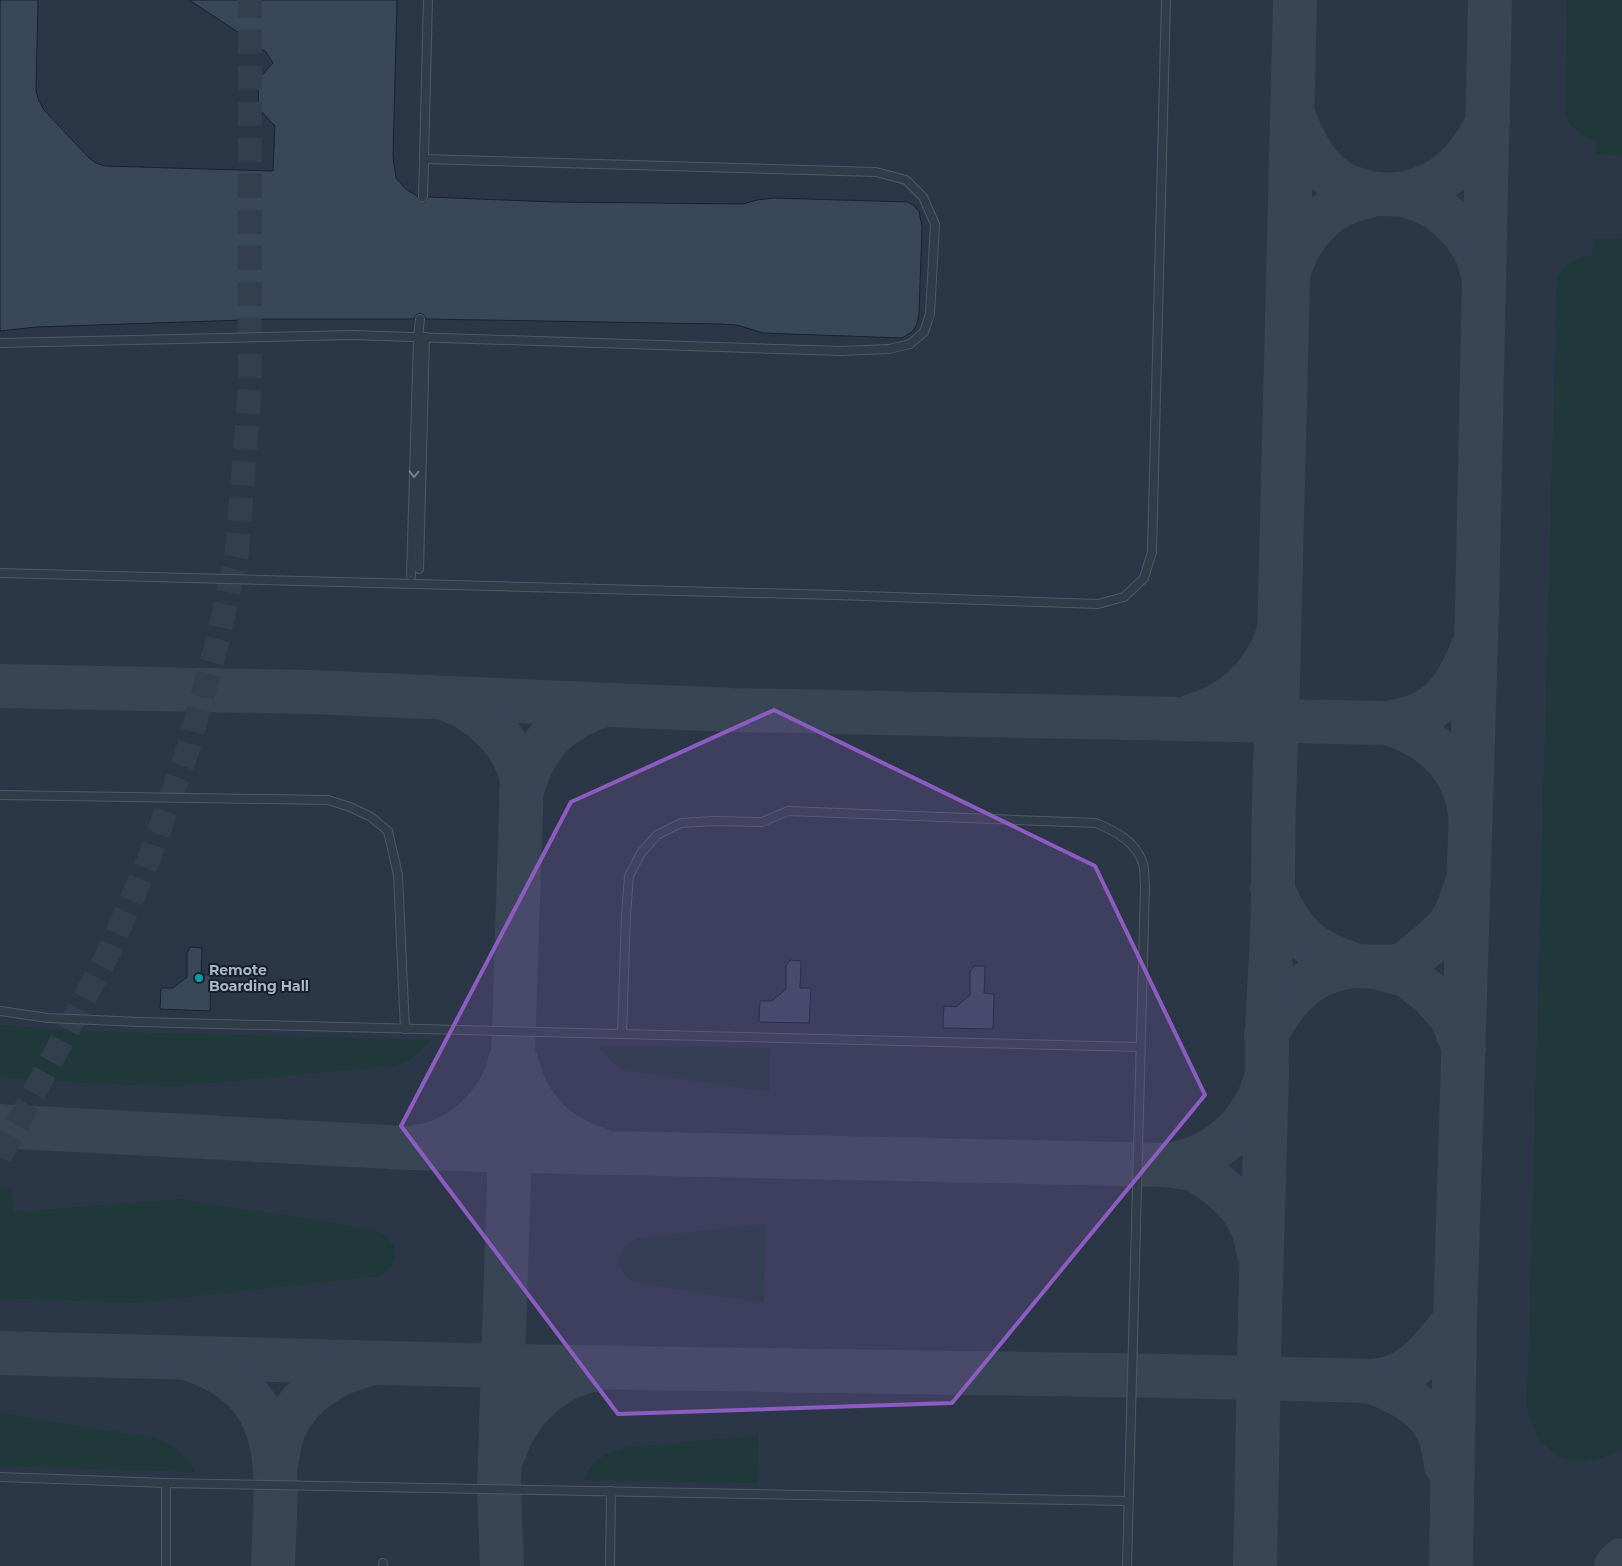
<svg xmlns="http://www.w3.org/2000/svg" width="1622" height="1566" font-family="Montserrat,sans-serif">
<rect width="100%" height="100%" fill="#1e2a39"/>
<rect fill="#2b3746" x="0" y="0" width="1622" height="1566"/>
<g fill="#20383a">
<path d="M1567,0h55v156l-26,-2 1,-13c-17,-6 -23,-10 -32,-26z"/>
<path d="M1593,238l29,1v1208l-9,7 -29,8 -26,-5 -20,-18 -11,-30 30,-1134c11,-12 19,-17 35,-20z"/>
<path d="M0,1025l80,6 350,9c-11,13 -21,23 -38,26l-215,20 -79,-2 -98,-7z"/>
<polygon points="598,1046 770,1048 769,1092 624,1070 609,1059"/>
<path d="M0,1188h11l3,24 168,-13 193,31c23,12 30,31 4,46l-244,27 -135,-5z"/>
<path d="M765,1224l-1,79 -131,-21c-21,-14 -17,-36 7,-44z"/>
<path d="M0,1413l156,25c20,8 28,15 39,34l-195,-6z"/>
<path d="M759,1435l-2,48 -174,-3c7,-19 23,-27 41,-32z"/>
</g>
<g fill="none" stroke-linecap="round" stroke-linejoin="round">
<g stroke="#384555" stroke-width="44">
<path d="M1293,115c11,27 25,58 54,71 9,3 21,7 30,8 11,1 23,-1 34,3 29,8 55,33 67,60 2,5 3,12 5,18"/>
<path d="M1399,194c46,-7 69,-33 89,-73"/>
<path d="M1289,272c8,-27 25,-52 50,-66 12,-6 25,-9 37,-12"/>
<path d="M0,686l312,6 419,18 655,13c51,-6 69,-31 87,-76"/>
<path d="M444,698c37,13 69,43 78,81l-23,710 3,77"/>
<path d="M1189,717c44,-12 74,-41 89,-83"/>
<path d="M1386,723c41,11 76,40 83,85"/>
<path d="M521,794c12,-47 38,-75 84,-89"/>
<path d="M1272,888c21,47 36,62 85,78"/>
<polyline points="1377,967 1408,976 1432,995 1451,1016 1464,1048"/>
<path d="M1266,1036c18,-38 46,-68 92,-70 12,0 33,3 45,-2 6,-2 11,-8 15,-11 31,-24 36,-30 48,-67"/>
<path d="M516,1061c12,47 38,74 85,89"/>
<path d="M0,1126l409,22 155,4 603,13c46,-6 85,-38 98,-84"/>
<path d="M420,1146c42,-6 81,-44 90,-85"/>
<path d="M1167,1165c8,2 19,2 27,5 7,2 14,8 20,12 25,19 39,37 44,68"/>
<path d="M0,1353l503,13 664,10 203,5c41,-1 62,-32 85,-61"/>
<path d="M192,1360c102,35 83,120 81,206"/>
<path d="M1370,1381c26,10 55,23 68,50 5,10 6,23 8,34"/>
<path d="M503,1455c14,-42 46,-76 90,-85"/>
<path d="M276,1465c2,-14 4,-29 11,-42 15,-30 48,-51 80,-58"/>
<path d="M1255,1566l5,-253 7,-238c-2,-60 6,-119 6,-179 0,-59 1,-117 4,-175l18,-721"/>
<polyline points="1451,1566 1455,1320 1477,608 1490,0"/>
<polyline points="1616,1566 1622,1560"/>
</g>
</g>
<g fill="#394859" stroke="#19232f">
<polygon points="0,0 38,0 36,91 39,101 44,110 89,158 96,163 105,166 273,171 275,126 258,108 259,78 273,63 266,52 256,44 189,0 397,0 393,156 396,178 406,189 417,196 420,201 425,202 429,197 554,202 743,204 757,200 774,198 907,202 913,205 919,211 922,227 919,314 917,324 913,331 902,338 763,333 737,325 720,324 426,319 424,315 420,313 416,315 414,319 273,319 36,327 0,331"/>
<polygon points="190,947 202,948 201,975 211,975 210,1011 160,1009 161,988 173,988 187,977 187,953"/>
<polygon points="790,960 801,961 800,988 811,988 809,1023 759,1022 760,1001 772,1001 786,989 786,966"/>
<polygon points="974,966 985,966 984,993 994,994 993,1029 943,1028 944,1006 956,1007 970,995 970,972"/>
</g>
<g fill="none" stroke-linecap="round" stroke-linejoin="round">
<polyline stroke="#333f4e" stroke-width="24" stroke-dasharray="24 12" stroke-linecap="butt" points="0,1157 108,954 149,859 188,749 219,635 237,552 250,386 250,0"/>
<g stroke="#4f5967" stroke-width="10">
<g id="service">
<polyline points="423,197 424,159"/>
<polyline points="0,343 352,335 841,351 889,349 910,344 924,332 930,314 935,224 923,197 906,180 876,172 424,159 428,0"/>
<polyline points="419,569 425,337"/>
<polyline points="0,573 835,595 1098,604 1124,597 1144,578 1152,552 1166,0"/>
<polyline points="411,576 418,338 420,319"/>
<polyline points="0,795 328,800 350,807 371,817 388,831 398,875 405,1029"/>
<polyline points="0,1011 48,1018 140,1022 1140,1047"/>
<path d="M622,1034l4,-118 3,-40 12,-23 16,-18 24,-12 32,-2 49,1 26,-11 308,12c19,8 41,19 47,41 2,6 1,14 2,21l-18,681"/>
<polyline points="0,1477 166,1483 1128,1501"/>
<polyline points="166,1566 166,1483"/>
<polyline points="383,1566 383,1563"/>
<polyline points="610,1566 611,1491"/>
</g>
</g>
<use href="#service" stroke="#313c49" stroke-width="8"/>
</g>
<defs><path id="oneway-chevron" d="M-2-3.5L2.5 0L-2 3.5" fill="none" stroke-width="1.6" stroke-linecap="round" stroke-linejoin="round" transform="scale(1.25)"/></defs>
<use stroke="#747f8e" href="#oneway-chevron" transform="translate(414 474) rotate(92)"/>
<path fill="#8c5cc1" fill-opacity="0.2" stroke="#8c5cc1" stroke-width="4" stroke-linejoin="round" d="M774,710l321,156 110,229 -253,308 -334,11 -217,-288 170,-324z"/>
<circle fill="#0f9aa8" stroke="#17212d" stroke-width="2" cx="199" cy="978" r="5"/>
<g text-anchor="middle" stroke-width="4" stroke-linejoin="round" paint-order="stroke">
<g font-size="14" font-weight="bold" fill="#abb6c6" stroke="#17212d" text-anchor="start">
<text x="209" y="975">Remote<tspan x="209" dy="16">Boarding Hall</tspan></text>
</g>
</g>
</svg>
